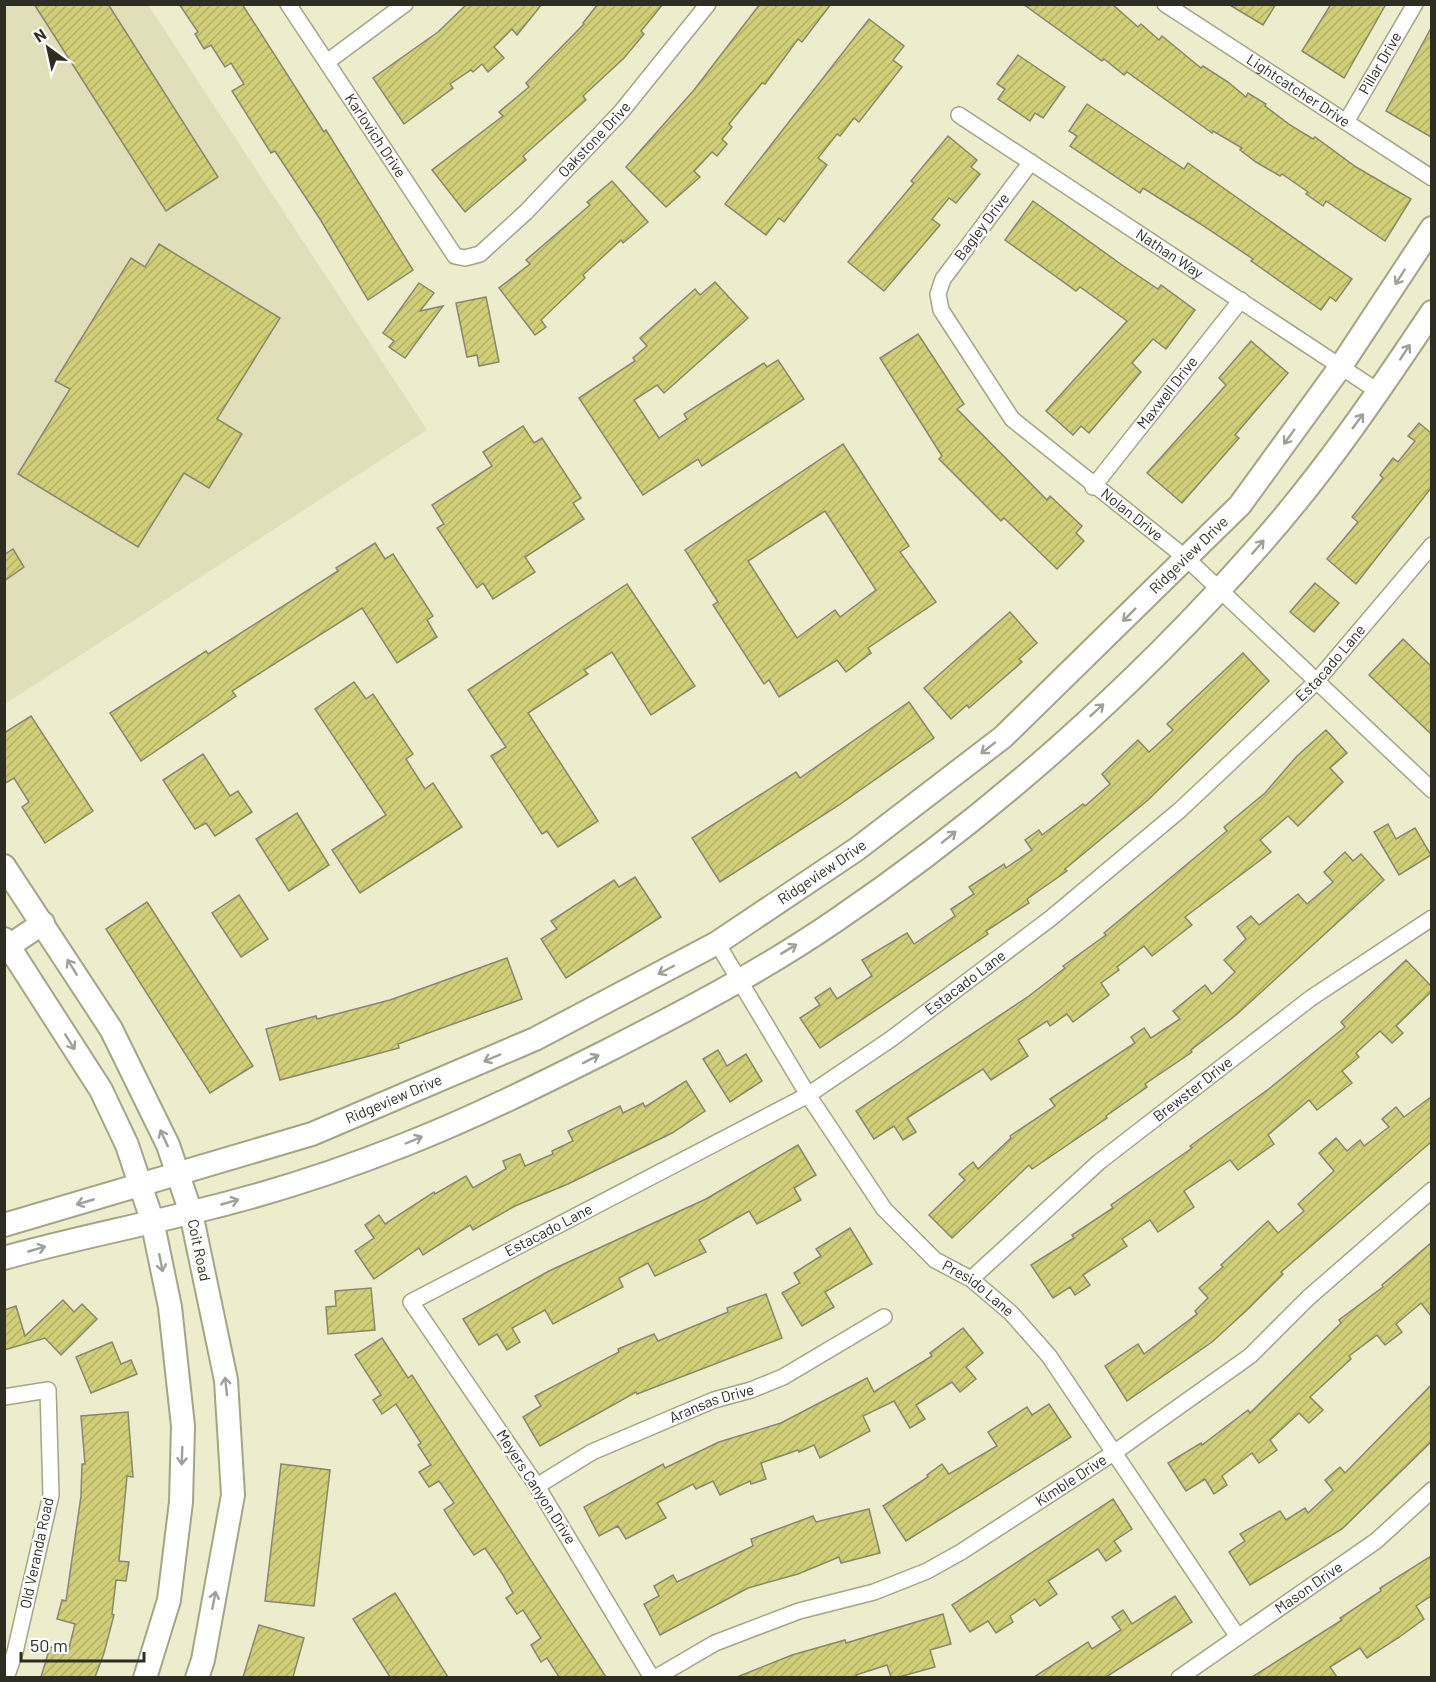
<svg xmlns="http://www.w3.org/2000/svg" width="1436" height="1682" font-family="Barlow,sans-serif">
<defs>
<pattern id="building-hatch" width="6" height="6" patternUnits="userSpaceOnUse" patternTransform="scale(1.5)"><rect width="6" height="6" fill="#d1ce78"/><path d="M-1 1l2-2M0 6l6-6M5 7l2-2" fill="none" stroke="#b4b168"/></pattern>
</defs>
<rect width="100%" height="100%" fill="#edeccd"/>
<polygon fill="#e0dfba" points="5,5 148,5 427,430 5,704"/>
<g fill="url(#building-hatch)" stroke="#89886c" stroke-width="1.5" fill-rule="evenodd">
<polygon points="34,4 108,4 218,177 166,211"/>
<polygon points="179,4 242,4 324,132 326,130 413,270 368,300 320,219 275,151 271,153 232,91 244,84 231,63 225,67 211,45 204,49 195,34 198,32"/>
<polygon points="467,4 542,4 517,35 512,29 494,47 504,58 488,72 482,64 473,72 471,70 450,84 453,88 404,124 373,78 438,32"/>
<polygon points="598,4 663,4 641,31 644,34 624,58 583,96 586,100 523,156 526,160 465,212 432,170 503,116 499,112 529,87 526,83 584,24 583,23"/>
<polygon points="760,4 831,4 802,42 798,39 765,84 762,83 729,124 732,127 722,139 727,144 717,156 712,152 694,171 700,177 666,207 626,167 694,90"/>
<polygon points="1023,4 1112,4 1138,27 1141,24 1159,40 1162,36 1201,68 1203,66 1228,82 1246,97 1248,93 1266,104 1265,106 1290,125 1313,139 1315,137 1356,167 1411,199 1385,241 1326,201 1323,206 1306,194 1308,192 1282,174 1280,176 1256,162 1240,150 1242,148 1213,131 1212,133 1127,72 1124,75 1104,59 1102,61"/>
<polygon points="1228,4 1276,4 1263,25"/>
<polygon points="1331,4 1386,4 1344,78 1302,51"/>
<polygon points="869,19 904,46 893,60 902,67 859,122 854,118 840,136 837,134 818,158 827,165 784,222 779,218 766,235 725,204"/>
<polygon points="1431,28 1431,137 1386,111"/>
<polygon points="1018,55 1065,87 1043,118 1035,113 1030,121 998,99 1005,89 997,84"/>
<polygon points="1087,104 1184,169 1188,163 1352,279 1336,301 1330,297 1321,310 1251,261 1253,259 1199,223 1143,188 1140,193 1070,146 1077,136 1069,131"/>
<polygon points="948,136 977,160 971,167 980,174 956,203 949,198 932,219 940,225 884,291 848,262 914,183 911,181"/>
<polygon points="612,181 648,222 623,243 621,240 583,275 585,278 541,320 546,327 535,335 499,288 530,264 526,260 590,205 587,202"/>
<polygon points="1033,201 1122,265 1158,289 1161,285 1195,310 1166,349 1153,339 1132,363 1141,372 1089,433 1081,426 1073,435 1046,411 1127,321 1080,287 1076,291 1005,240"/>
<polygon points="159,244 280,318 217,419 242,434 209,488 184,473 138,547 18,474 70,389 55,381 131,258 145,267"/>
<polygon points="715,282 748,318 664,393 657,385 634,400 659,438 687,419 684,414 764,363 767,367 778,360 804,399 702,466 698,459 643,495 579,398 635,361 633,358 647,346 640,338 695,289 700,295"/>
<polygon points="419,283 434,293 420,311 443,306 405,358 389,347 394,341 383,333"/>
<polygon points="486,297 499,362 479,366 477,355 467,357 456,303"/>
<polygon points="918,334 964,404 957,409 1047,500 1050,496 1082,526 1076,533 1084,541 1057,569 1004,518 1001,521 939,459 942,456 880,358"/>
<polygon points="1251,341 1288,373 1235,435 1239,438 1182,503 1147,473 1226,385 1219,378"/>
<polygon points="1419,423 1431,433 1431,488 1356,584 1327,559 1358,522 1352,517 1383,478 1380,475 1393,458 1398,462 1415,441 1408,436"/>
<polygon points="523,426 534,443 542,438 581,498 573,503 584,519 525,557 535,572 493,599 483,583 477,588 437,528 444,524 432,505 492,466 483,452"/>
<path d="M843,444l66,102 -9,6 36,50 -68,46 3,5 -25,19 -9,-12 -58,37 -10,-17 -5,4 -51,-79 5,-3 -33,-52zM825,511l51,79 -36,27 -5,-7 -38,28 -49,-77z"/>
<polygon points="375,543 385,559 393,554 433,616 427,620 437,637 397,663 362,608 232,691 236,696 141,761 110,713 206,651 208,654 338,571 336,568"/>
<polygon points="13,549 24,567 4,581 4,555"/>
<polygon points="1315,583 1339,603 1314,632 1290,612"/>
<polygon points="627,584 695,686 651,715 612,652 584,670 588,674 528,713 598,821 558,847 547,831 542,834 491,756 506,747 468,690"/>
<polygon points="1010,612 1037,643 1019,659 1022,662 969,708 967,705 951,719 924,688"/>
<polygon points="1403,639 1431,666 1431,734 1369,675"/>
<polygon points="1243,653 1269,681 1148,800 1065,869 1067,871 1027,899 1029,903 986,931 988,934 820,1048 800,1018 820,1005 815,998 830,988 837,999 872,976 862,960 907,933 914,944 955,916 951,909 974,894 969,887 1004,864 1006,868 1032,850 1025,840 1039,830 1042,835 1083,804 1085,806 1110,784 1102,774 1138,740 1149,752 1173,730 1167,724"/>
<polygon points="354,682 366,699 373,694 413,754 406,759 425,789 433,783 462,827 360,893 332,850 386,815 315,709"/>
<polygon points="909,702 934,738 839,805 720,882 692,838 796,772 800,778"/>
<polygon points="31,716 93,811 45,843 22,807 29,802 14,778 4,784 4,733"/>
<polygon points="1326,730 1347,753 1330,768 1343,782 1298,826 1288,816 1260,840 1271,852 1185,917 1192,925 1152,956 1144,946 1117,967 1119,970 1101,983 1109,995 1073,1022 1067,1014 1050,1026 1047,1021 1018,1040 1028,1056 991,1080 983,1069 907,1118 916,1132 903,1140 894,1126 874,1139 856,1111 1029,996 1065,968 1063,966 1106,935 1104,933 1227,831 1224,827 1265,793 1297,756"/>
<polygon points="203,754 230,796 238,791 252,812 215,836 206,823 195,829 163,780"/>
<polygon points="297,813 329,865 289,891 256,839"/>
<polygon points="1388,824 1396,839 1415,828 1431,855 1399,875 1374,832"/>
<polygon points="1345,852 1353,861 1361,854 1384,880 1236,1015 1191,1050 1192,1052 1145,1084 1147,1087 1106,1116 1107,1118 1032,1169 1029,1165 952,1238 929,1215 965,1180 959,1174 973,1162 978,1169 1011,1138 1010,1136 1055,1106 1050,1099 1135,1043 1131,1037 1144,1028 1151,1038 1180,1019 1173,1011 1205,985 1212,994 1235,972 1224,960 1246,939 1237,927 1251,916 1259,925 1298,894 1307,904 1333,882 1324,872"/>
<polygon points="635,877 661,917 566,978 541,939 557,929 551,921 614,880 619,887"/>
<polygon points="239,895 268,939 241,957 212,913"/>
<polygon points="147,902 253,1066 210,1093 106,929"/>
<polygon points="507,958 522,999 398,1044 399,1048 280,1080 266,1029 316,1016 317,1019 390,1000"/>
<polygon points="1406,960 1431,986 1431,992 1396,1026 1403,1033 1392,1043 1380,1031 1356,1053 1359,1057 1342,1071 1352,1083 1317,1110 1309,1100 1268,1135 1274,1144 1238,1170 1230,1160 1184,1191 1194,1207 1158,1232 1150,1220 1122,1239 1127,1246 1083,1275 1090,1285 1075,1295 1070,1287 1053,1298 1031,1265 1074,1238 1072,1235 1113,1208 1111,1205 1192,1148 1190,1146 1270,1088 1345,1027 1341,1022"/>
<polygon points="718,1050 727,1066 746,1054 762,1081 730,1102 703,1059"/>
<polygon points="686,1081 705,1111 672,1133 568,1184 515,1206 473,1230 470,1225 423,1255 419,1248 374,1279 355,1251 374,1238 365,1225 379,1215 385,1224 434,1192 435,1194 466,1176 473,1188 506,1169 503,1161 520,1154 525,1166 553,1154 552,1151 573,1141 568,1131 620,1106 623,1113 643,1103 645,1107"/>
<polygon points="1431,1097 1431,1142 1281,1272 1283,1274 1247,1310 1212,1342 1127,1401 1105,1366 1138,1344 1144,1354 1197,1314 1195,1311 1208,1298 1199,1288 1223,1267 1221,1265 1268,1221 1278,1233 1304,1211 1298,1204 1334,1171 1319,1153 1336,1138 1347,1151 1360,1140 1364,1146 1389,1127 1382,1119 1396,1107 1404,1117"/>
<polygon points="798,1145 816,1175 794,1188 801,1200 757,1224 749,1211 699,1240 706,1252 655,1276 648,1263 619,1278 623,1287 553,1324 545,1310 512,1328 520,1342 507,1350 497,1334 479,1345 463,1319 549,1271 706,1199"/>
<polygon points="850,1228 872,1264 825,1292 834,1307 802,1326 782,1293 800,1283 794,1273 821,1256 816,1249"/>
<polygon points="1431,1243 1431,1316 1421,1303 1396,1324 1402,1332 1385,1345 1377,1335 1349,1356 1351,1359 1310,1397 1323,1410 1309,1423 1299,1413 1270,1440 1277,1450 1259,1463 1252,1453 1222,1476 1227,1485 1214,1494 1205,1479 1186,1491 1168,1463 1201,1443 1202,1445 1248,1410 1250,1413 1341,1323 1339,1320 1383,1287 1382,1285"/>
<polygon points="371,1288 375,1330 328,1334 326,1307 336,1306 335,1291"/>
<polygon points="766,1294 782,1338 637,1394 636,1392 540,1446 523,1417 541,1406 535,1396 619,1352 618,1349 654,1334 658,1341 728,1312 727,1308"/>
<polygon points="63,1300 74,1312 82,1304 97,1319 61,1355 45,1338 4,1350 4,1310 16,1306 25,1336"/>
<polygon points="963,1328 983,1353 966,1367 976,1379 960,1392 952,1382 916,1405 925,1419 910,1428 894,1401 863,1416 870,1431 820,1458 814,1445 799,1452 798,1450 761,1463 766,1479 751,1484 750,1481 720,1495 713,1481 696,1489 693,1484 657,1503 666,1518 626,1539 618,1526 599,1536 584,1507 663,1464 665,1468 719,1442 781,1423 867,1378 874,1392 932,1356 930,1353"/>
<polygon points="382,1338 408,1378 412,1375 606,1677 559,1677 547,1658 541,1662 531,1645 541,1638 523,1610 517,1614 506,1598 513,1593 503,1575 485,1548 474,1555 455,1527 444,1510 454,1503 439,1481 429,1487 419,1472 431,1465 418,1445 421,1443 396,1404 382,1414 373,1400 381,1395 355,1355"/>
<polygon points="112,1342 121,1364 131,1360 137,1374 91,1393 76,1357"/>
<polygon points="1431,1385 1431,1442 1342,1529 1250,1585 1229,1552 1245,1541 1240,1534 1280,1511 1286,1520 1305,1508 1308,1513 1333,1490 1325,1480 1340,1467 1345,1473"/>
<polygon points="1049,1404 1071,1437 906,1541 883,1506 928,1477 927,1475 942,1464 949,1474 997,1446 988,1432 1027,1407 1032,1415"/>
<polygon points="128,1412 133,1477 127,1476 119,1561 129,1562 126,1581 116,1580 112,1614 114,1615 104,1653 95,1677 41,1677 50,1647 68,1652 75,1624 57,1619 62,1600 66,1601 81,1496 82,1464 85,1464 81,1416"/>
<polygon points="281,1464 330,1470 314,1606 265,1601"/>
<polygon points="1113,1499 1132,1529 1114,1541 1121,1551 1106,1561 1098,1549 1048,1581 1057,1594 1040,1606 1035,1599 1010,1616 1013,1622 996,1633 988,1621 970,1632 952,1605"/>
<polygon points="869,1509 880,1553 841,1563 839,1557 798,1574 748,1588 660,1635 644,1604 659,1596 654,1586 673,1575 677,1582 753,1546 751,1539 813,1516 816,1522"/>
<polygon points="1431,1556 1431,1596 1416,1606 1424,1619 1398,1638 1367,1658 1360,1648 1330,1667 1337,1677 1252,1677 1342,1620 1340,1618 1381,1591 1380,1588"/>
<polygon points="395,1593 448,1677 390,1677 353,1619"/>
<polygon points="1175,1596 1192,1622 1106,1677 1034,1677 1088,1642 1092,1649 1121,1630 1112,1617 1123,1610 1132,1624"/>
<polygon points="943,1614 951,1644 930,1650 935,1667 899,1677 891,1677 887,1665 856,1675 857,1677 737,1677 792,1655 845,1640 846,1643"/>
<polygon points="259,1625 304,1638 293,1677 243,1677"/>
</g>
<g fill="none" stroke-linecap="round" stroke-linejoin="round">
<g stroke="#a4a487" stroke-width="18">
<g id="street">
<path id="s1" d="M288,4l167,252 10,2 15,-4 46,-42 95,-100 87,-108"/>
<path id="s2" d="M1165,4l267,174"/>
<polyline points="327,62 405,4"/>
<path id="s3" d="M959,115l420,277"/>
<path id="s4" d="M1346,122l69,-118"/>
<path id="s5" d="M1031,162l-88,117 -5,15 3,16 71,109 174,139 246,232"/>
<path id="s6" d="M1093,487l148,-187"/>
<path id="s7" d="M717,943l91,152 76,114 51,51 36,19 40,34 38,43 189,281"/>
<path id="s8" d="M971,1279l128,-117 212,-164 121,-80"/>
<polyline points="4,1397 48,1390 51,1495 15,1652 6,1678"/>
<path id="s9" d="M537,1486l55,-34 122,-52 37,-10 32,-13 101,-60"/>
<path id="s10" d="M652,1678l-115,-192 -126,-184 397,-207 83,-56 160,-121 129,-108 135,-127 117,-138"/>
<path id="s11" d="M655,1678l60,-35 84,-32 75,-19 53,-21 34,-19 154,-100 135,-96 58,-58 124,-108"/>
<path id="s12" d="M1179,1678l197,-137 56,-51"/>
</g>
</g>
<g stroke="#a4a487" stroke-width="26">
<g id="secondary">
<path id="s13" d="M4,866l107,163 57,116 23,68 35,167 7,115 -30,165 -6,18"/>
<polyline points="4,939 101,1090 127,1145 152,1220 170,1307 183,1426 181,1502 169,1600 145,1678"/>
<polyline points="9,946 43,923"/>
<path id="s14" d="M4,1225l308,-91 223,-95 182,-96 140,-94 146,-112 237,-232 101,-139 91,-138"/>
<path d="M4,1258c63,-18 126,-30 189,-46 72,-17 143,-40 211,-67 69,-27 135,-60 201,-93 78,-40 157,-81 230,-131 155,-105 300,-234 423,-374 65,-73 120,-154 174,-235"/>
</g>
</g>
<use href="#street" stroke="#fff" stroke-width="15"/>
<use href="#secondary" stroke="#fff" stroke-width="22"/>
</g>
<defs><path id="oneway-shaft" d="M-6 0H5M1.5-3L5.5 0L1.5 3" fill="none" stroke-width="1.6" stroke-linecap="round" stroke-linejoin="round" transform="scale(1.5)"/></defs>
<g stroke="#a0a09b">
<use href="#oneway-shaft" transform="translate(1400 277) rotate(123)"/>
<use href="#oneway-shaft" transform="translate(1405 352) rotate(-57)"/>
<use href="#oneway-shaft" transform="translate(1358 421) rotate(-53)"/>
<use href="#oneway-shaft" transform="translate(1289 437) rotate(126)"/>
<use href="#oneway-shaft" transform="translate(1258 547) rotate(-49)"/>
<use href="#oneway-shaft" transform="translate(1129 615) rotate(135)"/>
<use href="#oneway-shaft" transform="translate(1097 710) rotate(-42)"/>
<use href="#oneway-shaft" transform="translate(988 748) rotate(142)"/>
<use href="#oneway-shaft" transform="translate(949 837) rotate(-39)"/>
<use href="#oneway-shaft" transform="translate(789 949) rotate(-31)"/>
<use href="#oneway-shaft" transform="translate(72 967) rotate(-122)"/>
<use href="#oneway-shaft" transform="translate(666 970) rotate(152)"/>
<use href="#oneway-shaft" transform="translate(70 1042) rotate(58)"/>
<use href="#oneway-shaft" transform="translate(492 1058) rotate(157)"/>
<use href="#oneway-shaft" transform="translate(591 1059) rotate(-27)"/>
<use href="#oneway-shaft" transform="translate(164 1138) rotate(-115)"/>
<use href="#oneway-shaft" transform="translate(414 1140) rotate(-23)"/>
<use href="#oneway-shaft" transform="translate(85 1202) rotate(164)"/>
<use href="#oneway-shaft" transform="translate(230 1202) rotate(-16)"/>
<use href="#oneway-shaft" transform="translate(37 1249) rotate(-16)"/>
<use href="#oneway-shaft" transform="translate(161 1263) rotate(79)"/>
<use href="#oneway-shaft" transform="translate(226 1386) rotate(-96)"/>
<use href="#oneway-shaft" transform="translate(182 1456) rotate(92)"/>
<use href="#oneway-shaft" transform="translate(214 1600) rotate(-79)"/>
</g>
<g text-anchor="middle" stroke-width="4.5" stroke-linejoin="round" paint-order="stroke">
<g font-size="15" fill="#2d2d21" stroke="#fff">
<text dy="5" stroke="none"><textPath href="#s4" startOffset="68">Pillar Drive</textPath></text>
<text dy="5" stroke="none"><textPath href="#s2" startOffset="159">Lightcatcher Drive</textPath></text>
<text dy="5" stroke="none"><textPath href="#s1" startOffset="158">Karlovich Drive</textPath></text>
<text dy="5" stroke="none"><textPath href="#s1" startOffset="490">Oakstone Drive</textPath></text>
<text transform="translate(982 227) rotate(-53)" y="5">Bagley Drive</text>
<text dy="5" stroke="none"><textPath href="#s3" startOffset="252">Nathan Way</textPath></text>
<text dy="5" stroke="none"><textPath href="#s6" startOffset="120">Maxwell Drive</textPath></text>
<text dy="5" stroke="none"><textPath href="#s5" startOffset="462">Nolan Drive</textPath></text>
<text dy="5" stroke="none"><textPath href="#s14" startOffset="1382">Ridgeview Drive</textPath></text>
<text dy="5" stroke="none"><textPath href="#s10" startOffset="1574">Estacado Lane</textPath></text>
<text dy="5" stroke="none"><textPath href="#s14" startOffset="896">Ridgeview Drive</textPath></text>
<text dy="5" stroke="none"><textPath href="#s10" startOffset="1088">Estacado Lane</textPath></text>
<text dy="5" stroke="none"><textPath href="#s8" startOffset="292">Brewster Drive</textPath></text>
<text dy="5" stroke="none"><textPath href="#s14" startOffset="410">Ridgeview Drive</textPath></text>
<text dy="5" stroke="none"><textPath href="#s10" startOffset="602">Estacado Lane</textPath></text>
<text dy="5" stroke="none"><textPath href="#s13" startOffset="434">Coit Road</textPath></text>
<text dy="5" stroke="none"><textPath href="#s7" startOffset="438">Presido Lane</textPath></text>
<text dy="5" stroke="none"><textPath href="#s9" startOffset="194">Aransas Drive</textPath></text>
<text dy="5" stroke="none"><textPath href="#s11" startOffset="464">Kimble Drive</textPath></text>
<text transform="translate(536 1487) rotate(57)" y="5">Meyers Canyon Drive</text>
<text transform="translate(37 1553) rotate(-78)" y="5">Old Veranda Road</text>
<text dy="5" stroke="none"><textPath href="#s12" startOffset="158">Mason Drive</textPath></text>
</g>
</g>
<rect width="1436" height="1682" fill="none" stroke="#2d2d21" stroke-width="12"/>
<g transform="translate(48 48) rotate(327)" stroke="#ffffff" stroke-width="4.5" paint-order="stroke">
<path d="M0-4.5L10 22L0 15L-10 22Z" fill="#2d2d21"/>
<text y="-9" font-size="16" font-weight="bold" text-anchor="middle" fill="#2d2d21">N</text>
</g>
<path d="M21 1652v9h123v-9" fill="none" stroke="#2d2d21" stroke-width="3"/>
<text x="30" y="1652" font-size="18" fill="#2d2d21" stroke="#ffffff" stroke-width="4.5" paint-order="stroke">50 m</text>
</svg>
